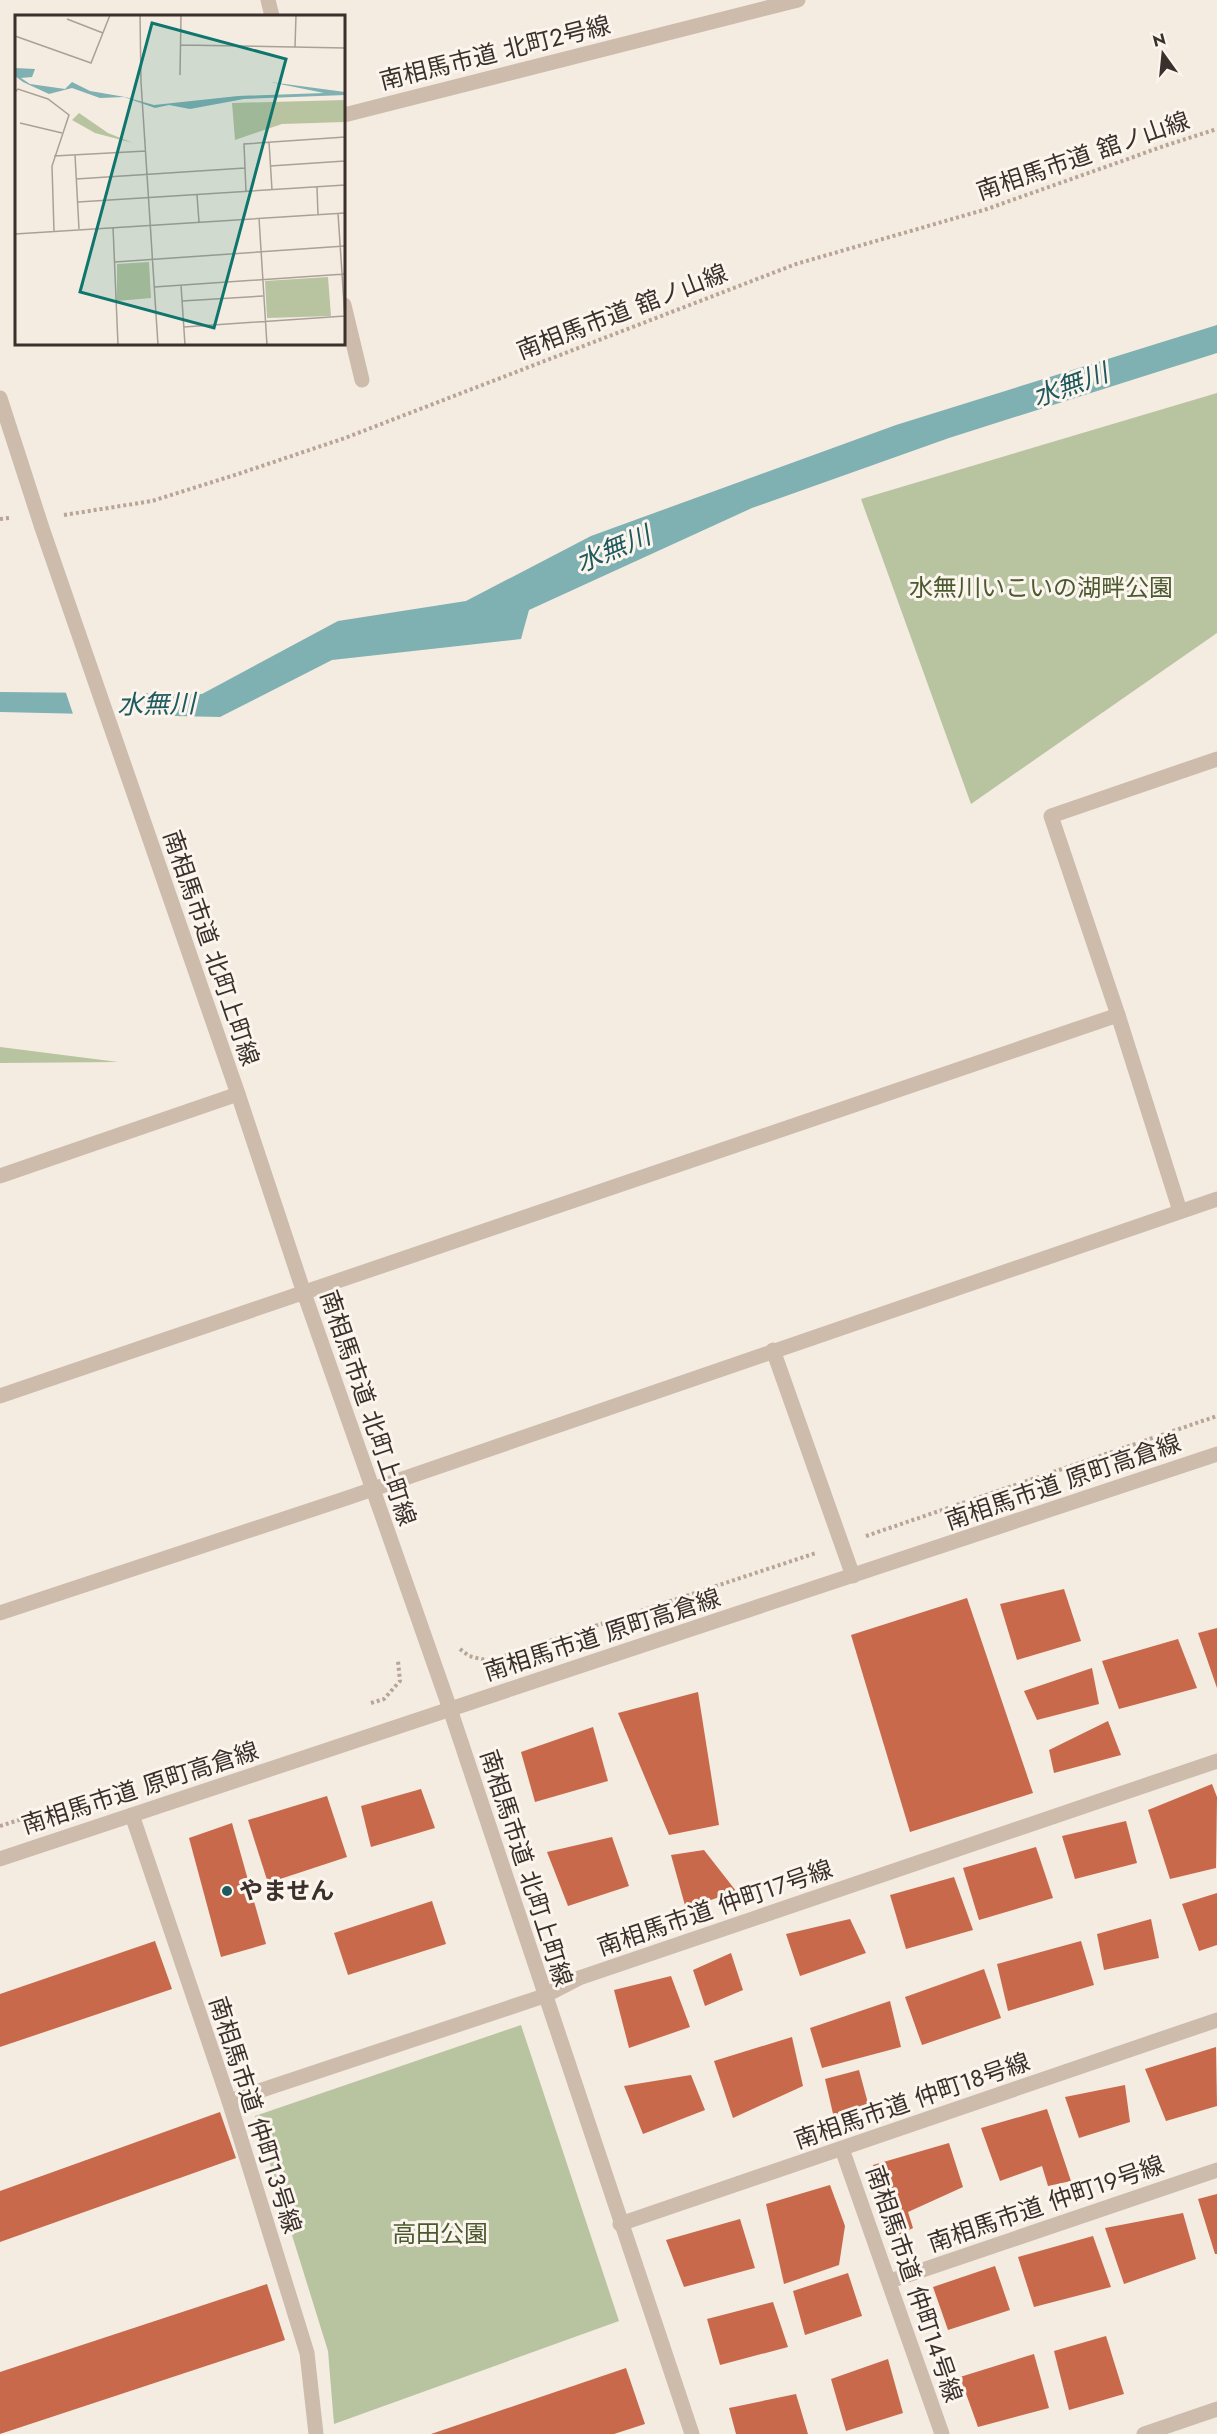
<svg xmlns="http://www.w3.org/2000/svg" width="1217" height="2434" font-family="Jost,'Noto Sans JP',sans-serif">
<rect width="100%" height="100%" fill="#f4ebe1"/>
<g fill="#b8c4a0">
<polygon points="1217,393 1217,633 971,804 861,499"/>
<polygon points="0,1047 118,1062 0,1063"/>
<polygon points="521,2025 619,2321 334,2424 328,2351 255,2116"/>
</g>
<polygon fill="#7fb0b2" points="1217,325 1217,353 949,438 752,508 529,610 521,639 332,660 220,717 0,712 0,692 202,694 338,621 466,601 591,536 896,425"/>
<polygon fill="#f4ebe1" points="65,690 140,690 149,718 74,717"/>
<g fill="#c8694b">
<polygon points="1064,1589 1081,1641 1017,1660 1000,1604"/>
<polygon points="967,1598 1033,1793 910,1832 851,1635"/>
<polygon points="1217,1628 1217,1688 1198,1633"/>
<polygon points="1178,1639 1197,1688 1119,1709 1102,1661"/>
<polygon points="1092,1668 1099,1704 1037,1720 1024,1691"/>
<polygon points="698,1692 719,1825 669,1835 618,1713"/>
<polygon points="1108,1721 1121,1755 1054,1773 1049,1750"/>
<polygon points="593,1727 608,1781 535,1802 521,1752"/>
<polygon points="1212,1784 1217,1797 1216,1868 1170,1879 1148,1810"/>
<polygon points="421,1789 435,1828 371,1847 361,1806"/>
<polygon points="327,1796 347,1857 268,1883 248,1820"/>
<polygon points="1126,1821 1137,1863 1075,1879 1062,1836"/>
<polygon points="232,1823 266,1944 221,1957 189,1838"/>
<polygon points="612,1837 629,1886 568,1906 547,1852"/>
<polygon points="1036,1847 1053,1898 979,1920 963,1868"/>
<polygon points="704,1850 736,1891 686,1909 671,1855"/>
<polygon points="954,1877 973,1930 906,1949 890,1895"/>
<polygon points="1217,1893 1217,1945 1199,1951 1182,1904"/>
<polygon points="432,1901 446,1944 348,1975 334,1933"/>
<polygon points="850,1919 866,1953 800,1976 786,1934"/>
<polygon points="1151,1919 1159,1958 1104,1970 1097,1934"/>
<polygon points="155,1941 172,1989 0,2047 0,1994"/>
<polygon points="1081,1941 1094,1985 1008,2011 997,1964"/>
<polygon points="731,1953 743,1990 705,2006 693,1970"/>
<polygon points="984,1969 1001,2018 922,2045 905,1997"/>
<polygon points="671,1976 690,2027 629,2048 614,1990"/>
<polygon points="890,2001 901,2047 822,2068 810,2028"/>
<polygon points="792,2037 803,2086 733,2118 714,2061"/>
<polygon points="1216,2047 1217,2106 1166,2121 1145,2069"/>
<polygon points="859,2070 869,2107 834,2118 825,2079"/>
<polygon points="691,2075 705,2110 643,2134 624,2086"/>
<polygon points="1125,2085 1130,2122 1079,2138 1065,2097"/>
<polygon points="1047,2109 1071,2181 1048,2186 1042,2166 1000,2181 981,2128"/>
<polygon points="220,2112 236,2158 0,2242 0,2191"/>
<polygon points="949,2143 963,2187 908,2212 913,2228 899,2235 873,2165"/>
<polygon points="830,2185 845,2226 839,2265 784,2284 766,2204"/>
<polygon points="1217,2194 1217,2254 1215,2254 1198,2199"/>
<polygon points="1183,2213 1196,2259 1124,2284 1105,2228"/>
<polygon points="740,2219 755,2268 684,2287 666,2240"/>
<polygon points="1093,2236 1111,2287 1034,2307 1018,2257"/>
<polygon points="995,2266 1010,2310 948,2330 933,2287"/>
<polygon points="848,2273 862,2316 805,2335 793,2291"/>
<polygon points="267,2284 285,2340 0,2434 0,2372"/>
<polygon points="773,2302 788,2347 720,2365 707,2319"/>
<polygon points="1106,2336 1124,2394 1069,2410 1054,2351"/>
<polygon points="1034,2354 1049,2408 978,2427 960,2377"/>
<polygon points="888,2359 903,2413 846,2431 831,2379"/>
<polygon points="626,2368 645,2424 614,2434 431,2434"/>
<polygon points="796,2394 808,2434 736,2434 729,2408"/>
</g>
<g fill="none" stroke-linecap="round" stroke-linejoin="round">
<g stroke="#b9a596" stroke-width="4" stroke-dasharray="3 3" stroke-linecap="butt">
<polyline points="64,515 152,501 238,474 345,438 796,264 987,209 1167,145 1217,129"/>
<polyline points="0,519 9,518"/>
<polyline points="866,1536 1217,1416"/>
<polyline points="460,1649 469,1656 489,1661 816,1553"/>
<polyline points="371,1703 384,1699 400,1681 398,1661"/>
<polyline points="0,1826 51,1810"/>
</g>
<g stroke="#cdbbac" stroke-width="15">
<polyline points="268,0 272,16"/>
<polyline points="344,115 798,0"/>
<polyline points="344,305 362,380"/>
<polyline points="0,398 42,528 238,1094 304,1293 450,1709 692,2434"/>
<polyline points="0,1176 238,1094"/>
<polyline points="1180,1211 1118,1015 1051,816 1217,759"/>
<polyline points="773,1350 853,1576"/>
<polyline points="0,1396 1118,1015"/>
<polyline points="0,1613 347,1498 1217,1199"/>
<polyline points="132,1815 229,2101 307,2353 316,2434"/>
<polyline points="0,1859 1217,1454"/>
<polyline points="229,2101 544,1996 579,1978 1217,1761"/>
<polyline points="842,2149 942,2434"/>
<polyline points="620,2224 1217,2020"/>
<polyline points="890,2281 1217,2170"/>
<polyline points="1144,2434 1217,2409"/>
</g>
</g>
<circle fill="#1f5a5e" stroke="#fbf5ee" stroke-width="2" cx="227" cy="1891" r="6"/>
<g text-anchor="middle" stroke-width="6" stroke-linejoin="round" paint-order="stroke">
<g font-size="24" fill="#3b302b" stroke="#fbf5ee">
<text transform="translate(495 53) rotate(-14)" y="8">南相馬市道 北町2号線</text>
<text transform="translate(1083 156) rotate(-19)" y="8">南相馬市道 舘ノ山線</text>
<text transform="translate(622 312) rotate(-21)" y="8">南相馬市道 舘ノ山線</text>
<text transform="translate(211 948) rotate(71)" y="8">南相馬市道 北町上町線</text>
<text transform="translate(368 1408) rotate(71)" y="8">南相馬市道 北町上町線</text>
<text transform="translate(1063 1482) rotate(-19)" y="8">南相馬市道 原町高倉線</text>
<text transform="translate(602 1635) rotate(-18)" y="8">南相馬市道 原町高倉線</text>
<text transform="translate(140 1788) rotate(-18)" y="8">南相馬市道 原町高倉線</text>
<text transform="translate(526 1868) rotate(72)" y="8">南相馬市道 北町上町線</text>
<text transform="translate(715 1908) rotate(-19)" y="8">南相馬市道 仲町17号線</text>
<text transform="translate(912 2101) rotate(-19)" y="8">南相馬市道 仲町18号線</text>
<text transform="translate(255 2115) rotate(72)" y="8">南相馬市道 仲町13号線</text>
<text transform="translate(1046 2204) rotate(-19)" y="8">南相馬市道 仲町19号線</text>
<text transform="translate(914 2284) rotate(71)" y="8">南相馬市道 仲町14号線</text>
</g>
<g font-size="24" fill="#4a5a2e" stroke="#fbf5ee">
<text x="1041" y="596">水無川いこいの湖畔公園</text>
<text x="440" y="2242">高田公園</text>
</g>
<g font-size="24" font-weight="bold" fill="#3b302b" stroke="#fbf5ee" text-anchor="start">
<text x="239" y="1899">やません</text>
</g>
<g font-size="26" font-style="italic" fill="#1f5a5e" stroke="#fbf5ee">
<text transform="translate(1070 385) rotate(-20)" y="9">水無川</text>
<text transform="translate(613 549) rotate(-23)" y="9">水無川</text>
<text transform="translate(156 704) rotate(-1)" y="9">水無川</text>
</g>
</g>
<g transform="translate(15 15)">
<rect width="330" height="330" fill="#f4ebe1"/>
<path d="M330,85v22l-63,2 -47,16 -3,-37zM64,98l29,20 25,10 -38,-10 -23,-13zM134,247l2,36 -34,3v-37zM313,262l3,39 -64,2 -2,-37z" fill="#b8c4a0"/>
<path d="M0,53l20,1 -3,8 -11,1 9,6 35,5 7,-7 18,9 35,6 29,8 84,-9 86,-3 -54,-11 75,10v3l-101,4 -54,10 -21,-4 -14,3 -31,-11 -24,1 -28,-10 -23,6 -26,-12 -8,-6z" fill="#7fb0b2"/>
<path fill="none" stroke="#aaa098" stroke-width="1.5" d="M125,0l1,67 17,263M52,4l36,14M0,21l76,27 19,-48M166,30l164,3M280,32l1,-32M165,60l1,-60M0,77l3,-3 30,10 21,16 -17,51 2,65M5,108l42,10M254,127l3,48M60,140l4,74M39,141l92,-5M255,151l75,-5M61,164l169,-11M302,172l1,28M231,177l-2,-48 101,-7M182,180l2,27M63,187l267,-17M323,198l7,106M244,203l8,127M98,212l5,118M0,219l330,-21M100,247l230,-16M166,270l4,60M139,272l191,-13M167,286l81,-5M169,312l161,-11"/>
<path fill="#0f766e" fill-opacity="0.15" stroke="#0f766e" stroke-width="3" d="M137,8l134,36 -72,269 -134,-36z"/>
<rect width="330" height="330" fill="none" stroke="#3b302b" stroke-width="3"/>
</g>
<g transform="translate(1163 54) rotate(345)" stroke="#fbf5ee" stroke-width="4.5" paint-order="stroke">
<path d="M0-4.5L10 22L0 15L-10 22Z" fill="#3b302b"/>
<text y="-9" font-size="16" font-weight="bold" text-anchor="middle" fill="#3b302b">N</text>
</g>
</svg>
